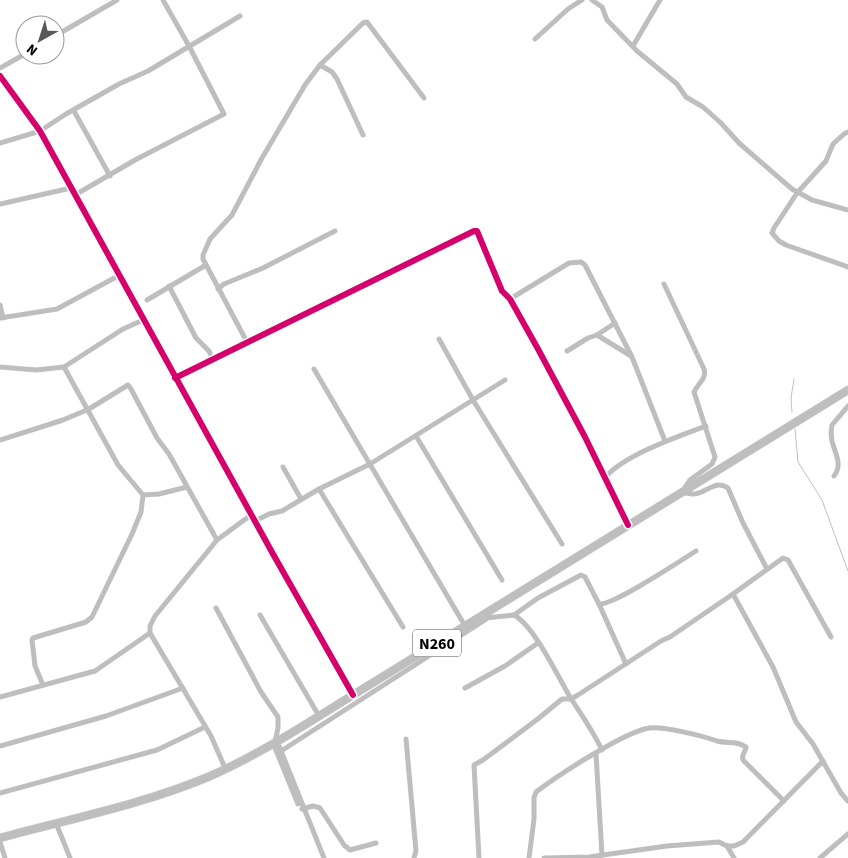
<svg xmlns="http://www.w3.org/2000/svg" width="848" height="858" font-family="'Source Sans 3',sans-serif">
<rect width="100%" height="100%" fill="#fff"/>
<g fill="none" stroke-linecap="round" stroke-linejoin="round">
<g stroke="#bfbfbf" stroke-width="1">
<polyline points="792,412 791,398 794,379"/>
<polyline points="795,429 798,462 822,500 848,571"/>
</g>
<g stroke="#dbdbdb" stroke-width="9">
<path id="primary" d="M0,838c69,-19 141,-33 208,-61 51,-22 98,-53 145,-82l495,-305"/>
</g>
<g stroke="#bebebe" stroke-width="5">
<polyline points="592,0 602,7 607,20 637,51 677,84 686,97 703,107 721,123 739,143 792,189 812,200 848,210"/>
<polyline points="55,36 117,0"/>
<polyline points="535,39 568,9 582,0"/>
<polyline points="633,46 660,0"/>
<polyline points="320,65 332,72 337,79 363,135"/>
<polyline points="0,68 25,54"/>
<polyline points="0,76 40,131 273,554 353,695"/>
<polyline points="74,111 110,176"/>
<polyline points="848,132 844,134 833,144 826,161 797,193 774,228 772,233 779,241 786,245 848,267"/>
<polyline points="0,143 40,131 66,114 119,84 148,71 240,16"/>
<polyline points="75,195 135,160 224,114 189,46 163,0"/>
<polyline points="0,204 71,188"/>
<path d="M664,284l40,85c3,10 -6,14 -10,23l21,65 -3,7 -22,16 -8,12c4,1 8,2 12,2 13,-1 21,-15 34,-6l15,35 24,46"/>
<polyline points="169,286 196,338 209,351 213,360"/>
<polyline points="218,289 224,284 263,268 335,231"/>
<polyline points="510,299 569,263 581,262 585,265 632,357 665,441"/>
<polyline points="147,300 206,265"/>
<polyline points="0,305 3,318"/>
<polyline points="0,318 57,309 118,276"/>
<polyline points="597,335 631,356"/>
<polyline points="439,339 473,400 562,544"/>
<polyline points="248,344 203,259 203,255 210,239 232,215 262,158 305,85 320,65 363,23 367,22 424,98"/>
<polyline points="567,351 588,338 597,335 615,323"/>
<polyline points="0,367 36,370 64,367 123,329 143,320"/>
<polyline points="314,369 465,626"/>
<polyline points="175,378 474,231 477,231 502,291 510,299 538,349 585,437 628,525"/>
<polyline points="416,436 502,580"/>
<polyline points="0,440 63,420 89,409 128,385 131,389 157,438 169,454 217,540"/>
<polyline points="283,467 301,499"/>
<path d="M834,476c9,-12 1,-22 -2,-35 -1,-5 -1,-11 0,-16l16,-19"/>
<path d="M605,478c17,-22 74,-42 101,-52"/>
<polyline points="319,489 403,627"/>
<polyline points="143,495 159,494 187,487"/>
<polyline points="255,521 269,514 282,511 319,489 370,464 505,380"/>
<polyline points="733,594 773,667 796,722 813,744 841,793 848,801"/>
<polyline points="599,604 626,664"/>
<polyline points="216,608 261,692 278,717 278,728 275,742"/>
<polyline points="260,615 319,716"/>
<path d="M514,615l24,-17 43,-23 4,2 14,27c15,1 81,-43 97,-53"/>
<path d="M485,618l29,-3c21,12 43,60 56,82 11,17 23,34 32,53"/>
<polyline points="43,685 35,666 32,640 33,638 86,622 92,617 132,534 141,512 143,495 118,465 64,367"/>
<polyline points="465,688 505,666 538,643"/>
<polyline points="0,697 95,671 150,633"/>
<polyline points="406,739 416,851 414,858"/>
<polyline points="277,741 324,858"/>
<polyline points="273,743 298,804"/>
<polyline points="0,746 106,716 183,688"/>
<polyline points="278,753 488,618"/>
<polyline points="596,754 602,855"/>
<polyline points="225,768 211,736 150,633 150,626 155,616 217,540 251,515"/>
<polyline points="0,793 157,750 205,727"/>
<polyline points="302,809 313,806 320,808 344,845 350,850 376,843"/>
<polyline points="56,823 70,858"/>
<polyline points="0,842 5,858"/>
<polyline points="727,846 734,846 743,842 823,761"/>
<polyline points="479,858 474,765 483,760 539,718 562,699 571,699 578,695 661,641 670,637 733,594 783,558 788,560 831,637"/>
<path d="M529,858l5,-39v-21l2,-6c21,-16 88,-60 113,-64 14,-2 54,8 68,13 10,3 20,-1 29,6 0,4 -5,8 -3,13l41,41"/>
<polyline points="544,858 589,857 667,846 719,842 727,846 734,858"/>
<polyline points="820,858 848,834"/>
</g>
<use href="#primary" stroke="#bebebe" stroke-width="8"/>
<g stroke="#fff" stroke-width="9">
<g id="cycleway">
<polyline points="0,76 40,131 273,554 353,695"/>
<polyline points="175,378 474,231 477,231 502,291 510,299 538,349 585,437 628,525"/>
</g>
</g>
<use href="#cycleway" stroke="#d6006c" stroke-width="6"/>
</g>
<g text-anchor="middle" stroke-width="4.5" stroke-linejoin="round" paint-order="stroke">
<rect fill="#fff" stroke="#4c4c4c" stroke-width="1" x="413" y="629.5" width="48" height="27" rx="4"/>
<g font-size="16" font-weight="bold" fill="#000">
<text x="437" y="649">N260</text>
</g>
</g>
<g transform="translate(40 40) rotate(219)"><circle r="24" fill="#ffffff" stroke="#999999"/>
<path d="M0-4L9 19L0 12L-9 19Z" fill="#595959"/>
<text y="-8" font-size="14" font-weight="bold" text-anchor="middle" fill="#000000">N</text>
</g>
</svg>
